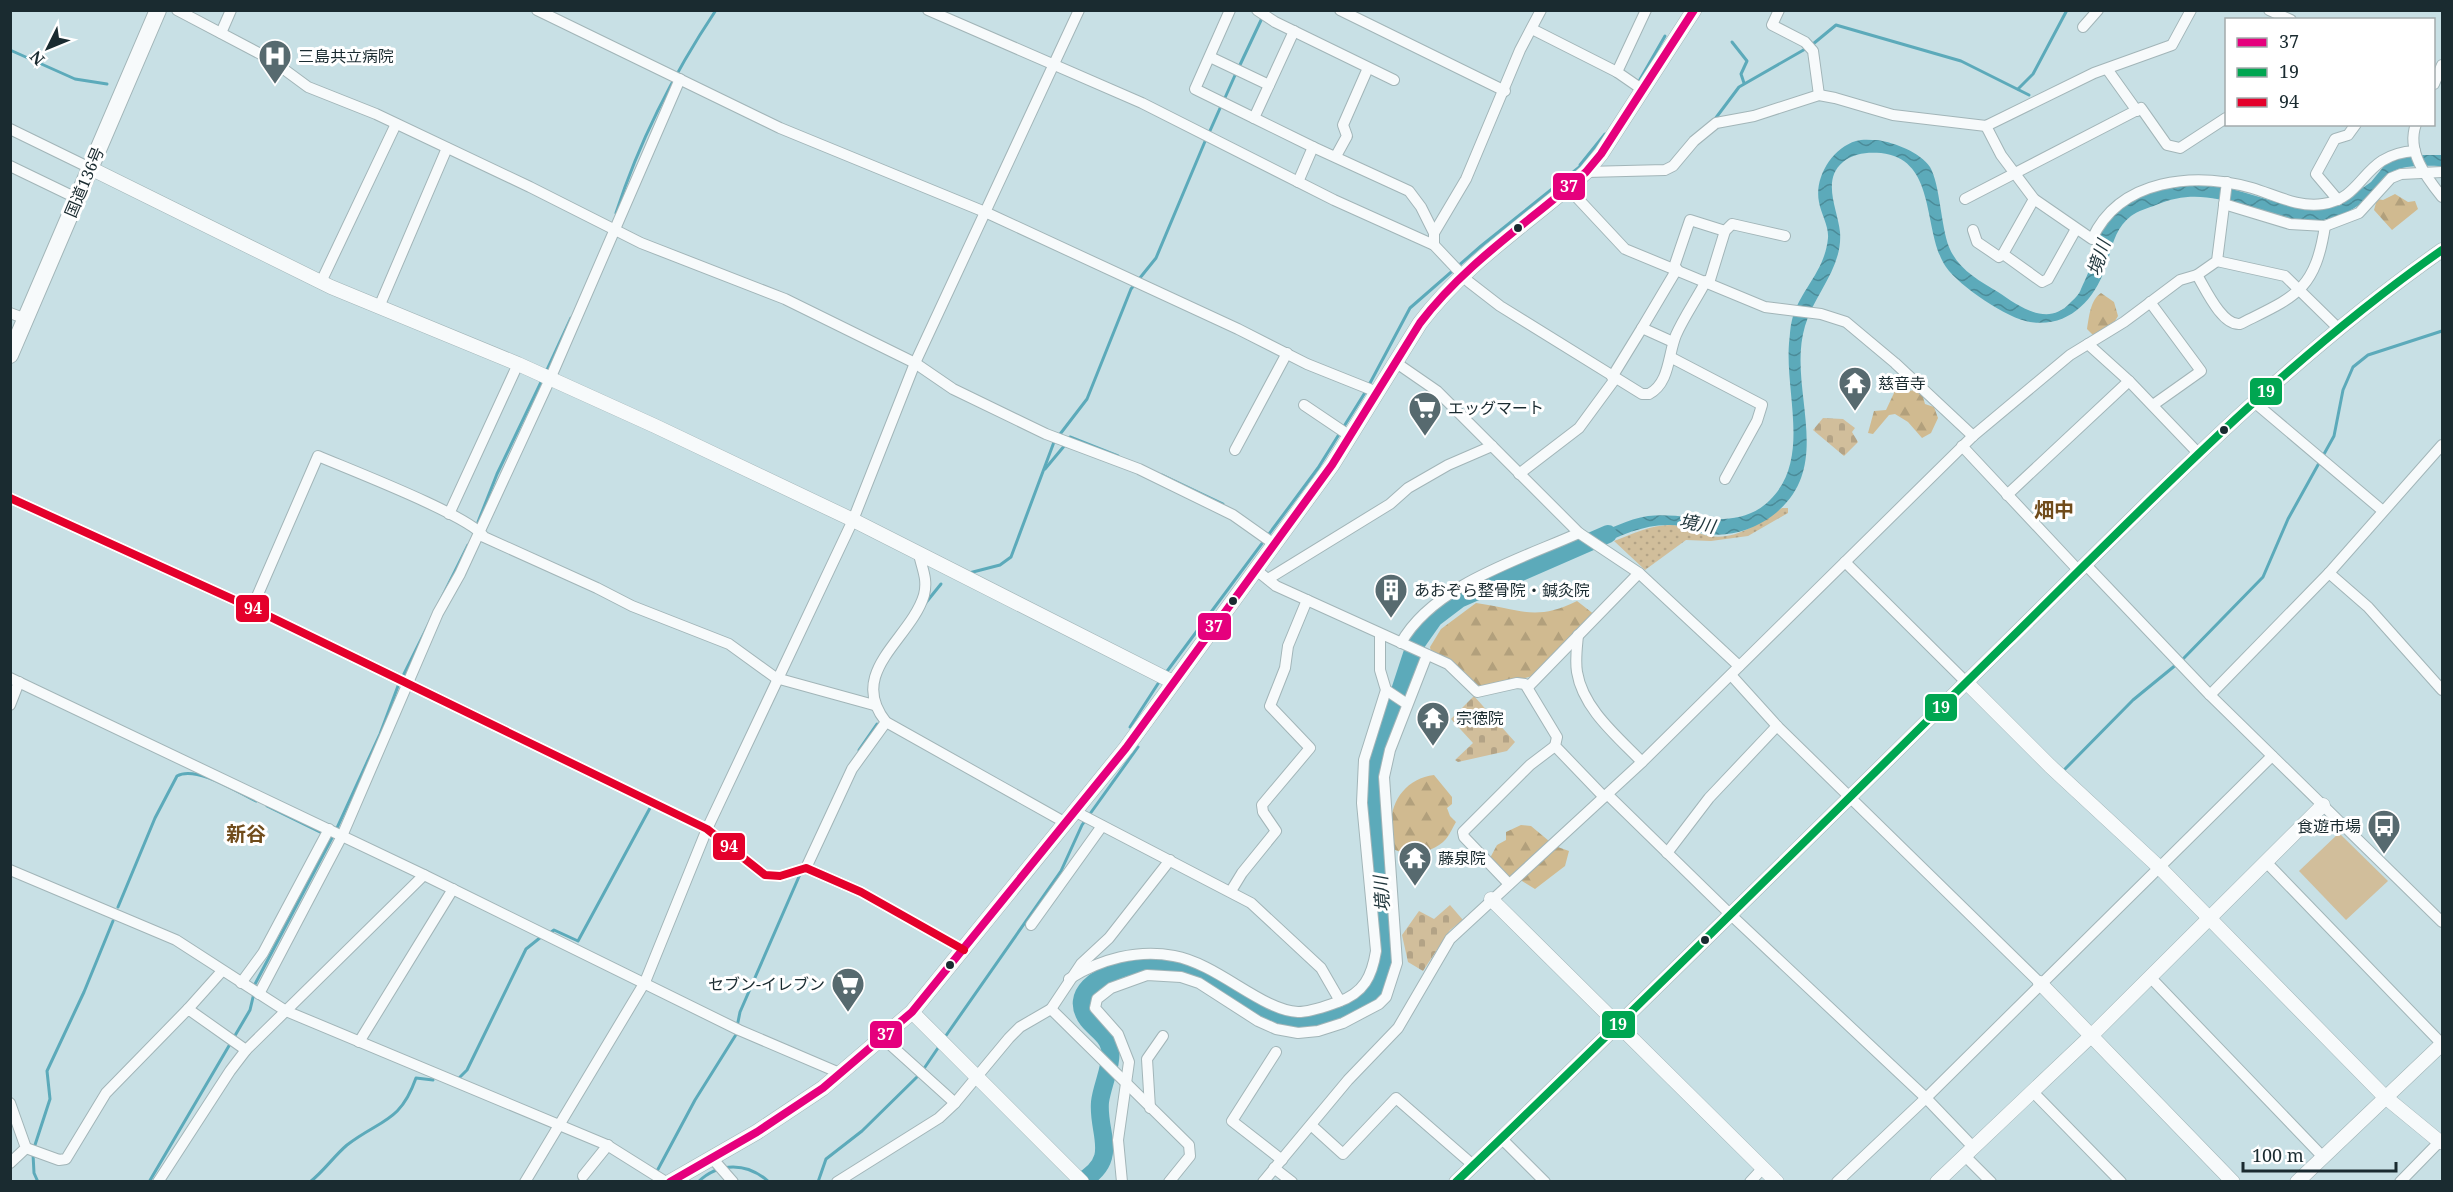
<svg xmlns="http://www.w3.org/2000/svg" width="2453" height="1192" font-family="'Noto Serif','Noto Sans JP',serif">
<defs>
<pattern id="grass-dots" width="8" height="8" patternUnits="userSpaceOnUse" patternTransform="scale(1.5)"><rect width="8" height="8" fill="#d1be9b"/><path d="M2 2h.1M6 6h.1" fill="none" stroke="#b3a386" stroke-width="1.8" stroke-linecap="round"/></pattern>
<pattern id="forest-firs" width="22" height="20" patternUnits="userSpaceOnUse" patternTransform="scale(1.5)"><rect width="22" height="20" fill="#d0ba90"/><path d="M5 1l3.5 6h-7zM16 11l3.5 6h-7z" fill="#b2a07c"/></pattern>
<pattern id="cemetery-stones" width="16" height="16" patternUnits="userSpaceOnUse" patternTransform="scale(1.5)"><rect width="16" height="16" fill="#d1be9b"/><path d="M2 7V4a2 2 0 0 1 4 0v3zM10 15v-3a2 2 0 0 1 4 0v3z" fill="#b3a386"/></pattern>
<pattern id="water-waves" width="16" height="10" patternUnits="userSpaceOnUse" patternTransform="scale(1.5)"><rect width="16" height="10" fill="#5caaba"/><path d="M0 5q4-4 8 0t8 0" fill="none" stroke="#4b8b98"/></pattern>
</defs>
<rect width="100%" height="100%" fill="#c8e0e5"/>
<path fill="url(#grass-dots)" d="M1782,508h6v5l-40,23 -37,5 -25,-1 -41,30 -31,-29c18,-7 39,-17 59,-16 13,1 24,9 36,11 27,5 52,-14 73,-28z"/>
<g fill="url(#forest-firs)">
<polygon points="2395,194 2408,202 2415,201 2418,209 2392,230 2374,210 2377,199 2383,200"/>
<path d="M2101,293l13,9 4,14 -3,5 -22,14 -6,-6c2,-11 3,-29 14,-36z"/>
<polygon points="1898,385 1907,385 1909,391 1915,390 1923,397 1925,404 1934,407 1938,418 1931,433 1922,438 1908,422 1895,414 1889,415 1873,434 1868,433 1874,411 1886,410 1894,393 1893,389"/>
<path d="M1577,601l18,14 -62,61 -50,13 -52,-37 -1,-5 11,-18 35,-26c45,6 58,19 101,-2z"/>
<path d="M1434,775l18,22v7l-5,4 3,8 6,6c-3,5 -6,12 -10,17 -12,14 -38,18 -53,10 1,-9 -2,-15 -2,-24 0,-26 17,-47 43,-50z"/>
<polygon points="1521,825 1531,826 1555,846 1569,851 1565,866 1535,889 1522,881 1509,879 1490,858 1497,845 1506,840 1506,832"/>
</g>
<g fill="url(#cemetery-stones)">
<polygon points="1823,418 1843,419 1855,428 1852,432 1858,442 1844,456 1813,430"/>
<polygon points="1474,696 1515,742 1507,751 1458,762 1455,760 1473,743 1451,719"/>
<polygon points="1450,905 1463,920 1450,930 1423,971 1408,962 1402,935 1419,911 1434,919"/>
</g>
<polygon fill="#d1be9b" points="2339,833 2388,881 2346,920 2299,871"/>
<path fill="url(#water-waves)" d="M1878,140c17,3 42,12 52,27 10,17 11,60 19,80 9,22 29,33 49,45 22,15 50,35 72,11 4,-4 9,-8 11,-14 7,-15 16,-35 15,-52l16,-23 24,-16 34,-11 25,-2 34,3 54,16 60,-2 28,-20 18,-22 21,-5h32v11c-16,0 -38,-2 -52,7 -8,4 -13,13 -18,20 -15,17 -36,27 -59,28 -57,1 -98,-42 -157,-16 -8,3 -18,6 -25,11 -18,14 -19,34 -26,53 -12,33 -38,59 -75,53 -22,-3 -71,-36 -84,-55 -24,-35 -8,-108 -65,-114 -14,-1 -27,0 -38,9 -22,18 -5,48 -3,70 3,36 -26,62 -35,94 -19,64 33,140 -33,190 -17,13 -42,21 -63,18 -14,-1 -25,-9 -39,-9 -24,-1 -50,10 -71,21l-11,-8c19,-8 40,-19 60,-22 41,-5 88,18 122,-16 41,-41 15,-105 19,-157 1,-7 1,-16 3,-23 7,-29 33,-48 36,-82 1,-12 -7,-24 -9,-36 -5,-24 13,-54 37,-61 6,-2 15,-1 22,-1z"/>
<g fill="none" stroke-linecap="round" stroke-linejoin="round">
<g stroke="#5caaba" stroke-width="3">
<polyline points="1732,42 1747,61 1741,74 1744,83"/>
<polyline points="1813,44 1836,25 1961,61 2029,95"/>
<polyline points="10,50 75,79 107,84"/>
<polyline points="1239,67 1263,16"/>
<polyline points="1638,83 1665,36"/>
<polyline points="2018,89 2033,74 2067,10"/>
<polyline points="1224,100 1236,73"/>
<polyline points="1715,119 1739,87 1807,48"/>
<polyline points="1209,133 1221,106"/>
<polyline points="1580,165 1605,134"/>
<path d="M616,213c23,-71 58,-140 100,-203"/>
<polyline points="546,372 571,318"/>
<polyline points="1369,385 1410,308 1481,246 1582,165"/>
<polyline points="1069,439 1070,437 1118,456"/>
<polyline points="1045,469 1065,445"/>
<polyline points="1162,475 1223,504"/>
<polyline points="478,522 497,474 543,378"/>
<polyline points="969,573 1000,565 1011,557 1054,442 1087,399 1131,289 1156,258 1206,139"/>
<polyline points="924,605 941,584"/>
<polyline points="2182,660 2263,577 2288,519 2334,436 2343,390 2353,367 2368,355 2442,331"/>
<polyline points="1165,674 1318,468 1366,391"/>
<polyline points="1130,727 1161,679"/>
<polyline points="859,750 877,724"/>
<polyline points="2065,769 2133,700 2177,664"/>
<polyline points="267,806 320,832"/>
<polyline points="336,830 380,734 398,686 468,545"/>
<path d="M118,907l37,-89 22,-42c19,-11 60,16 79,25"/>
<polyline points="550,933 554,930 578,941 650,808"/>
<polyline points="254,986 333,836"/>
<polyline points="737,1027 740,1012 801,872"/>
<polyline points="945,1037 1061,871 1082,825 1138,747"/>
<polyline points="923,1070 940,1045"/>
<polyline points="459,1078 467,1070 526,949 541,937"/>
<polyline points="34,1148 50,1099 47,1071 84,992 113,921"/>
<polyline points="33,1154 34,1173 38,1182"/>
<polyline points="656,1173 695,1100 737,1033"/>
<polyline points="149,1182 250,1010 254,993"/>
<path d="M310,1182c14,-11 24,-26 37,-37 34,-26 53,-22 69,-67l17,2"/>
<path d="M698,1182c21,-20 49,-20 71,0"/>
<polyline points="818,1182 826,1159 862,1131 919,1075"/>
</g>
<path stroke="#5caaba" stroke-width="18" d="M1080,1182c41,-23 17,-48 20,-80 2,-17 13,-38 10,-54 -3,-13 -14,-18 -22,-28 -20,-27 12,-44 35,-52 48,-17 88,9 126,34 12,7 23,15 36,19 19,4 40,-1 58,-9 22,-9 36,-24 44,-48l-13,-194 41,-125 19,-27 25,-19 149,-65"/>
<g stroke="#a2b5b8" stroke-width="12">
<g id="minor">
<polyline points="177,10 270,59 308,87 376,114 530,187 641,243 785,299 915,363 953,389 1046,434 1139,469 1233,515 1274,544"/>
<polyline points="537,10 780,128 985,212 1238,329 1307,364 1377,392"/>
<path d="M928,10l214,93 192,97 100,45 35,37 31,24 142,88h7c21,-11 19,-40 27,-59 8,-18 20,-35 30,-54"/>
<polyline points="1230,10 1195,89 1254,118"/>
<polyline points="1257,10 1275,22 1394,80"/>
<polyline points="1340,10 1505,91"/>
<polyline points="1779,10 1772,25 1805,42 1813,51 1819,95"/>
<polyline points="2269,10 2291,20"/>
<polyline points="2083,27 2098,10"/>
<polyline points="1532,29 1617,72 1643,90"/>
<polyline points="1294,31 1254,118 1313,147 1298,182"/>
<polyline points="221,33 231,10"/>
<polyline points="1210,57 1269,85"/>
<polyline points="2107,69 2137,111"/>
<polyline points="1617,72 1646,10"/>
<polyline points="2434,84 2442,65"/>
<path d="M2416,124c-10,27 10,53 26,73"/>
<path d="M1986,126l15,29 33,44 58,40c28,-61 103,-67 160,-51 23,7 47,20 71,16 43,-6 38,-50 92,-53"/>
<polyline points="10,129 90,168"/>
<polyline points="1313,147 1409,191 1421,207 1434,233"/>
<polyline points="1336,156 1347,136 1343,125 1368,68"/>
<polyline points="10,166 68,194"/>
<polyline points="1586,172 1665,170 1673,166 1694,141 1716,123 1754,116 1819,95 1835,98 1893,115 1986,126 2094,73 2172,45 2191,10"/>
<polyline points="1568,188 1625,249 1765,307 1821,314 1846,322 1895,363 1973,436"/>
<polyline points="1965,199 2141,108 2167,145 2180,148 2226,118"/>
<polyline points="2338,200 2316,174 2335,139 2348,135 2356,124"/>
<polyline points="2224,204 2290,224 2325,226 2359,213 2391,178 2401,174 2442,172"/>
<polyline points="1973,230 1977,242 1999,257 2003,254 2042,282 2048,279 2076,229"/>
<polyline points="1434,245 1434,233 1466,179 1520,50 1541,10"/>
<polyline points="2003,254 2034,199"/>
<polyline points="2217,261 2285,276 2338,328"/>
<polyline points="1674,267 1690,220 1725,231"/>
<path d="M2197,275c8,13 25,51 43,49 54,-27 75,-32 85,-98"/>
<polyline points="321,282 396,124"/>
<polyline points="1709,283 1725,231 1732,224 1785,236"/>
<polyline points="2150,302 2201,371 2153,405"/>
<polyline points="379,307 447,148"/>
<polyline points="10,313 26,319"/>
<polyline points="1642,328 1677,269"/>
<polyline points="2088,344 2124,322 2180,280 2197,275 2217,261 2227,182"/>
<polyline points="1672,358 1762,405 1757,421 1725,479"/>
<polyline points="1395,362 1437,391 1579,533 1639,573 1739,666"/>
<polyline points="1612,377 1642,328 1673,342"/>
<polyline points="2254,402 2383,511"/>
<polyline points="1304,405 1350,436"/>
<polyline points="1962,446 2079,571"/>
<polyline points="1235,450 1287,353"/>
<polyline points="1519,474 1579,428 1615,379"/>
<polyline points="2007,495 2129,381"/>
<polyline points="10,498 252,608 707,829 765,875 780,876 806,868 861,892 964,950"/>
<polyline points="449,514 518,364"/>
<path d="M919,554c3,15 9,25 5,41 -13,44 -78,77 -38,127l180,101"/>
<polyline points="1845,562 1966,682"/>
<polyline points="2086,565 2210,695 2442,922"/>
<polyline points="1255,569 1276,586 1448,664 1477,692 1517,683 1525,684 1557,737 1555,746 1604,797"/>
<polyline points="2329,573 2368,607 2442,690"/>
<polyline points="1268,579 1390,504 1408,488 1448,465 1492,446"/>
<path d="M252,608l66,-152c30,13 153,60 166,81l113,51 35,18 97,38 47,34 98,27"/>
<path d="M1578,635c-1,12 -3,25 -1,37 6,37 41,65 65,90"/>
<path d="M1401,643c32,-58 120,-84 178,-110"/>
<polyline points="1731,675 1777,726 2040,983"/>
<polyline points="10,678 424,875 739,1030 842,1074"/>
<polyline points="1528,687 1639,573"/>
<polyline points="1386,690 1407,704"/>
<polyline points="2210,695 2329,573 2442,445"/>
<polyline points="10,705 19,682"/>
<polyline points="1608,795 1731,915 1926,1098 1974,1148"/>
<polyline points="1076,812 1251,903 1321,968 1340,1001"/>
<polyline points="1667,853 1709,798 1777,726"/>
<polyline points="2267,863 2442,1044"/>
<polyline points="806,868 852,769 886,722"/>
<polyline points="10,870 176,940 286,1011 607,1145 666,1182"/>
<polyline points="1509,884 1464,837 1463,832 1530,765 1555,746"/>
<polyline points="1231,891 1242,873 1276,831 1263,812 1262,805 1310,748 1270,706 1285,668 1288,646 1307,600"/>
<polyline points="1031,925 1102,826"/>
<polyline points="2150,977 2323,1157"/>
<path d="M1069,979c31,-20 69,-30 105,-23 44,8 87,54 124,56 13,0 28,-6 40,-10 26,-9 34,-26 38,-51l-14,-148 2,-43 22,-70 -6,-20v-36"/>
<polyline points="241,983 263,953 329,829"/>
<polyline points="259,994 342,836 438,613 460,574 550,379 680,79"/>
<polyline points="188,1009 222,971"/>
<polyline points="1051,1009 1189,1145 1190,1156 1169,1182"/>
<polyline points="884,1039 955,1103"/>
<polyline points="359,1042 453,889"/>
<polyline points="1276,1052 1232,1121 1282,1160"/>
<polyline points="2033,1092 2121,1182"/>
<polyline points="10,1103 26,1148 10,1163"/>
<polyline points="1150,1108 1147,1059 1163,1036"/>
<polyline points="1311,1125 1343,1154 1396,1098 1473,1165"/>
<polyline points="1501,1138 1545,1182"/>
<polyline points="26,1148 59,1160 66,1159 106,1093 188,1009 246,1050"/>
<polyline points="1965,1156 1991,1182"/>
<polyline points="712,1158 733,1182"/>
<polyline points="1274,1168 1292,1182"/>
<polyline points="583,1176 608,1145"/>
<polyline points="158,1182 230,1071 246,1050 424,875"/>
<polyline points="525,1182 645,982 707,829 853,520 915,363 1079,10"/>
<polyline points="837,1182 939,1118 955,1103 1009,1038 1020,1027 1051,1009 1081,964 1109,938 1170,860"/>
<polyline points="1122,1182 1118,1140 1129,1062 1118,1034 1095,1008 1097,999 1111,988 1147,975 1181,977 1199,983 1258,1021 1276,1029 1298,1033 1318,1031 1343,1023 1379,1004 1386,997 1397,963 1384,777 1390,750 1427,655"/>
<polyline points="1263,1182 1348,1080 1398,1028 1450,939 1642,762 1973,436 2070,355 2088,344 2129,381 2198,453"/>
<polyline points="1750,1182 1763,1168"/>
<polyline points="1837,1182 1926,1098 2272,756"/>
<polyline points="2400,1182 2442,1139"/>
</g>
</g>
<g stroke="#a2b5b8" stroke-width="15">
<g id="tertiary">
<polyline points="90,168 331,287 518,364 655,426 853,520 1173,682"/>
<polyline points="1966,682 2050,766 2160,868 2384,1096 2440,1142"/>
<polyline points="1491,899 1777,1182"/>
<polyline points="2040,983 2233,1182"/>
<polyline points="912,1012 1082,1182"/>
<path d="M1456,1182c185,-178 368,-359 551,-540 139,-137 274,-279 435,-392"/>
<polyline points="1937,1182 2092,1035 2323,805"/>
<polyline points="2297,1182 2442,1044"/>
</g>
</g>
<g stroke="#a2b5b8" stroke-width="16">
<path id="secondary" d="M670,1182l87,-50 66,-44 89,-76 214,-264 206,-283 88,-142c46,-61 110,-101 166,-151l15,-18 93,-144"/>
</g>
<g stroke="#a2b5b8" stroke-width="18">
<polyline id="trunk" points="10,355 158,10"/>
</g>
<use href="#minor" stroke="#f7fafb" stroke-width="10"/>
<use href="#tertiary" stroke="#f7fafb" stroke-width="14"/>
<use href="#secondary" stroke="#f7fafb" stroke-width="15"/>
<use href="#trunk" stroke="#f7fafb" stroke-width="16"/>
<g stroke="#fff" stroke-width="12">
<path id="bus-1" d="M670,1182l87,-50 66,-44 89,-76 214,-264 206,-283 88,-142c46,-61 110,-101 166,-151l15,-18 93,-144"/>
</g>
<g stroke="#fff" stroke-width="12">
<path id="bus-2" d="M1456,1182c185,-178 368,-359 551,-540 139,-137 274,-279 435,-392"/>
</g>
<g stroke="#fff" stroke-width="12">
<polyline id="bus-3" points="10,498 252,608 707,829 765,875 780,876 806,868 861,892 964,950"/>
</g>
<use href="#bus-1" stroke="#e5007d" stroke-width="8"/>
<use href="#bus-2" stroke="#00a651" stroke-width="8"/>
<use href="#bus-3" stroke="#e4002b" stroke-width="8"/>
</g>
<defs>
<g id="hospital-pin" transform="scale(1.725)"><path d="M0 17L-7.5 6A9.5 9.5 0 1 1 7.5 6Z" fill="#576a6f" stroke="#fff"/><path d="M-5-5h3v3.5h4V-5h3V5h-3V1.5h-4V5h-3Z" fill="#fff"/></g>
<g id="temple-pin" transform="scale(1.725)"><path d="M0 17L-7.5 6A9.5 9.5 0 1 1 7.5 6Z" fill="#576a6f" stroke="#fff"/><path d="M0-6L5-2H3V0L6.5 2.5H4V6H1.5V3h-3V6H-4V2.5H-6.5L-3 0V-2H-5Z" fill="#fff"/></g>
<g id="supermarket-pin" transform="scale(1.725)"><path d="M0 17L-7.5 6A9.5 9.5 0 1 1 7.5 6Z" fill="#576a6f" stroke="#fff"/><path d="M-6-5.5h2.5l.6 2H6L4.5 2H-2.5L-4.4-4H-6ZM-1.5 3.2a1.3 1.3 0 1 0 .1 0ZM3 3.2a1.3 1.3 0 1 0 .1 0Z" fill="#fff"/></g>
<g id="building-pin" transform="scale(1.725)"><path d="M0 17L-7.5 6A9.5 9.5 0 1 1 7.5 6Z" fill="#576a6f" stroke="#fff"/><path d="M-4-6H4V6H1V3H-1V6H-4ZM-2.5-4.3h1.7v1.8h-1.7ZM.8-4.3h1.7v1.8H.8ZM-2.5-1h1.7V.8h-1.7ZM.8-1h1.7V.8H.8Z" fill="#fff"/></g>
<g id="bus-pin" transform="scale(1.725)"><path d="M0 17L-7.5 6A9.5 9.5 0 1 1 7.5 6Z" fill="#576a6f" stroke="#fff"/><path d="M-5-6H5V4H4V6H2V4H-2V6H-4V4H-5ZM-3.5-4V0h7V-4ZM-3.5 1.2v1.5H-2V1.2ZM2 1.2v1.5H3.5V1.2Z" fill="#fff"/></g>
</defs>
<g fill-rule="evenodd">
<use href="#hospital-pin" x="275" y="56"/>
<use href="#temple-pin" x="1855" y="383"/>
<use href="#supermarket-pin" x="1425" y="408"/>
<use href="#building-pin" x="1391" y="590"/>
<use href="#temple-pin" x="1433" y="718"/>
<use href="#bus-pin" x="2384" y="826"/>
<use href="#temple-pin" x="1415" y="858"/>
<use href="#supermarket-pin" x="848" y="984"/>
</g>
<g fill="#1a2b30" stroke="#fff" stroke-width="2">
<circle cx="1518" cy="228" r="5"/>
<circle cx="2224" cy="430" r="5"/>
<circle cx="1233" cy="601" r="5"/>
<circle cx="1705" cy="940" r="5"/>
<circle cx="950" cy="965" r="5"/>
</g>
<g text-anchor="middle" stroke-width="6" stroke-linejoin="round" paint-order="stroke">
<g font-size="16" fill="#1a2b30" stroke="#fff" text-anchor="start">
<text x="298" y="62">三島共立病院</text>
<text x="1878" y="389">慈音寺</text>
<text x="1448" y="414">エッグマート</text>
<text x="1414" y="596">あおぞら整骨院・鍼灸院</text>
<text x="1456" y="724">宗徳院</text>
<text x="2361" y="832" text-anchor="end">食遊市場</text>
<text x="1438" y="864">藤泉院</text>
<text x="825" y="990" text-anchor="end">セブン-イレブン</text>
</g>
<g font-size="16" fill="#1a2b30" stroke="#fff">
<text transform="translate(84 182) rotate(-67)" y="6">国道136号</text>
</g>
<g font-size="18" font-style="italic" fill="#1f353b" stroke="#fff">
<text transform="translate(2099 258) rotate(-72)" y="6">境川</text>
<text transform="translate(1697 524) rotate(10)" y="6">境川</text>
<text transform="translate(1382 894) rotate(-94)" y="6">境川</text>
</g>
<g font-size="20" font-weight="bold" fill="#704c1b" stroke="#fff">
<text x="2054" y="517">畑中</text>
<text x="246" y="841">新谷</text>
</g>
</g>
<g stroke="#fff" stroke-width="2">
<rect x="1552" y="172" width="34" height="29" rx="6" fill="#e5007d"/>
<rect x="2249" y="377" width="34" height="29" rx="6" fill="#00a651"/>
<rect x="235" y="594" width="35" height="29" rx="6" fill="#e4002b"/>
<rect x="1197" y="612" width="35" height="29" rx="6" fill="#e5007d"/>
<rect x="1924" y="693" width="34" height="29" rx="6" fill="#00a651"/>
<rect x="712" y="832" width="34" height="29" rx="6" fill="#e4002b"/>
<rect x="1601" y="1010" width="35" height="29" rx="6" fill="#00a651"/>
<rect x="869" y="1020" width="34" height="29" rx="6" fill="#e5007d"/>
</g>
<g font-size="16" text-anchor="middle" font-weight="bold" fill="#fff">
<text x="1569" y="192">37</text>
<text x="2266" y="397">19</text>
<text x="253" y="614">94</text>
<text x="1214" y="632">37</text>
<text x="1941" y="713">19</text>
<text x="729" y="852">94</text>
<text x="1618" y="1030">19</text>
<text x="886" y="1040">37</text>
</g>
<rect width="2453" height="1192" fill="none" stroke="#1a2b30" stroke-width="24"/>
<rect x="2225" y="18" width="210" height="108" fill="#ffffff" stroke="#a3aaac" stroke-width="1.5"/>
<rect x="2237" y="38" width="30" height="9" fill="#e5007d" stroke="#a3aaac" stroke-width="1.5"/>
<text x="2279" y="48" font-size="18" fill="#1a2b30">37</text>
<rect x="2237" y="68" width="30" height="9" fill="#00a651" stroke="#a3aaac" stroke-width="1.5"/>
<text x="2279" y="78" font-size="18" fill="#1a2b30">19</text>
<rect x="2237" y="98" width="30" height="9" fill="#e4002b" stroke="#a3aaac" stroke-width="1.5"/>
<text x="2279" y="108" font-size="18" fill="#1a2b30">94</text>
<g transform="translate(48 48) rotate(227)" stroke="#ffffff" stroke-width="4.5" paint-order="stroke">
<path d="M0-4.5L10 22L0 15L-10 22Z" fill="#1a2b30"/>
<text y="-9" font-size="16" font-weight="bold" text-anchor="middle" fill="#1a2b30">N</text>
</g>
<path d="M2243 1162v9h153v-9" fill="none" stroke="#1a2b30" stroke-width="3"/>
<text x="2252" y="1162" font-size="18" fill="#1a2b30" stroke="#ffffff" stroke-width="4.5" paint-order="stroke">100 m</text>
</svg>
